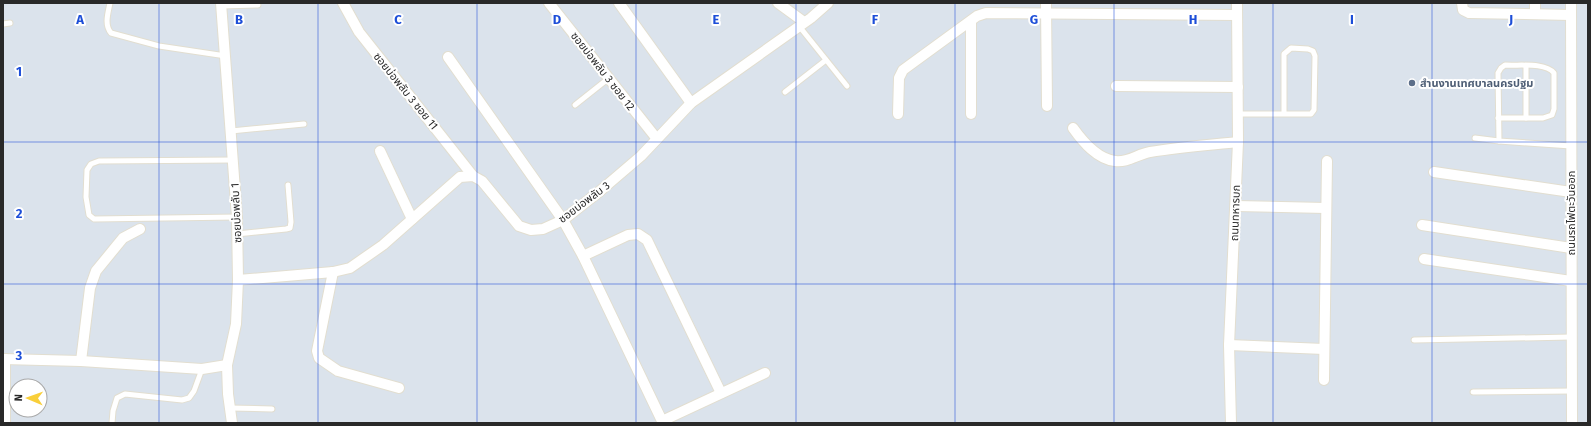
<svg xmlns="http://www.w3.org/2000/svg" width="1591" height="426" font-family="'Fira Sans','Noto Sans Thai',sans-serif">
<rect width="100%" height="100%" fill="#dbe3ec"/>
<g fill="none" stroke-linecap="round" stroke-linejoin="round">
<g stroke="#e2ded0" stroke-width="7">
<g id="service">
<path d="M110,3c-2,10 -6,22 1,30l48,13 67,10"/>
<polyline points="222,6 258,5"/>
<polyline points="3,24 10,23"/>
<polyline points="799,26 847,86"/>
<polyline points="785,92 826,60"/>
<polyline points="575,105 609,78"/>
<polyline points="1238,114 1311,114 1314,110 1315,56 1313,51 1308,49 1291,48 1284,54 1284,114"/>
<path d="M1498,118h45l9,-3 2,-6v-36c-9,-11 -35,-7 -49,-8l-4,3 -3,5 1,68 72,5"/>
<polyline points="1526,118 1526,66"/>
<polyline points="231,131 304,124"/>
<polyline points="1475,138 1499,141"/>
<polyline points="233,160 99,161 91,164 87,170 86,197 89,215 94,219 237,217"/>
<polyline points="237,234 286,229 290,228 291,222 288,185"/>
<polyline points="1414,340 1571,337"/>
<polyline points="1473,392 1572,391"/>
<polyline points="230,408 272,409"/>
<polyline points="112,423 113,411 117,398 125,394 182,400 189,398 194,391 202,369"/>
</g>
</g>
<g stroke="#e2ded0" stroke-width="12">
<g id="minor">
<polyline points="221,3 237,217 238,280 236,324 227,365 228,394 232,423"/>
<polyline points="343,3 359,32 473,176"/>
<polyline points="549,3 657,139"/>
<polyline points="619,3 691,103"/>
<polyline points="778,3 804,22"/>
<polyline points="1046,3 1047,106"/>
<polyline points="1462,3 1463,10 1469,13 1571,15"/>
<polyline points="1535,3 1535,14"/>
<polyline points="1571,3 1572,423"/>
<polyline points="971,21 971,114"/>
<polyline points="448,57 563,220 583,256 663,423"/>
<polyline points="1116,86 1238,87"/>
<polyline points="898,114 899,78 903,70 977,16 986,13 1237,15"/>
<path d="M1073,128c10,14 24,31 42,33 12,2 23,-7 35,-9 29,-5 59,-7 88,-10"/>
<polyline points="380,151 412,219"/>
<polyline points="1434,172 1571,192"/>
<polyline points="1236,206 1326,208"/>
<polyline points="1422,225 1571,248"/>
<polyline points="583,256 628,235 638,234 647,240 721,393"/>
<polyline points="1424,259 1571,281"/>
<polyline points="333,272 317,351 319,358 338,371 399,388"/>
<polyline points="238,280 333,272 350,268 383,245 460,177 473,176 482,181 519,226 531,230 543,229 563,220 600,191 641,156 691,103 811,18 828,3"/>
<polyline points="1229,345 1324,349"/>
<polyline points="3,359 81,361 202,369 227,365"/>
<polyline points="81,361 90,288 96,271 123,238 140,229"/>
<polyline points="1324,380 1327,161"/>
<polyline points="662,421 765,373"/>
<polyline points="5,423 5,359"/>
<polyline points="1231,423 1229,345 1238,142 1237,3"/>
</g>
</g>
<use href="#service" stroke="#fff" stroke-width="5"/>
<use href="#minor" stroke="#fff" stroke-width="10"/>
</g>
<path fill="none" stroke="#1d4ed8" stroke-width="1" stroke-opacity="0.55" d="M159,3v420M318,3v420M477,3v420M636,3v420M796,3v420M955,3v420M1114,3v420M1273,3v420M1432,3v420M3,142h1585M3,284h1585"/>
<circle fill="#5c6f8a" stroke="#fff" stroke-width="1.5" cx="1412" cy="83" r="4"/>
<g text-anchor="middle" stroke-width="4" stroke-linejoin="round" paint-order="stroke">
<g font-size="11" fill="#292929" stroke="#fff">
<text transform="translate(603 71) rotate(52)" y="4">ซอยบ่อพลับ 3 ซอย 12</text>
<text transform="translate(406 91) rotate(51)" y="4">ซอยบ่อพลับ 3 ซอย 11</text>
<text transform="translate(584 202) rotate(-37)" y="4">ซอยบ่อพลับ 3</text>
<text transform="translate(236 213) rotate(-93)" y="4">ซอยบ่อพลับ 1</text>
<text transform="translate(1235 213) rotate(-88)" y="4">ถนนทหารบก</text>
<text transform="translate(1571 213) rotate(-90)" y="4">ถนนรถไฟตะวันออก</text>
</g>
<g font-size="11" font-weight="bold" fill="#4e5e75" stroke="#fff" text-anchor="start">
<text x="1420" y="87">สำนงานเทศบาลนครปฐม</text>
</g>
</g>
<g font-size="13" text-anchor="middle" font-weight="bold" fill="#1d4ed8" stroke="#fff" stroke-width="4" stroke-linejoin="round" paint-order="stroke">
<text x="80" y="24">A</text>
<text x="239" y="24">B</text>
<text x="398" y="24">C</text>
<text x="557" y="24">D</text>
<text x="716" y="24">E</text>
<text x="875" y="24">F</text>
<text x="1034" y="24">G</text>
<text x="1193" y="24">H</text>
<text x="1352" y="24">I</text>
<text x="1511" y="24">J</text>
<text x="19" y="76">1</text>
<text x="19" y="218">2</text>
<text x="19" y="360">3</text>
</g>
<rect width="1591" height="426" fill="none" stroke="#292929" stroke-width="8"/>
<g transform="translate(28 398) rotate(272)"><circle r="19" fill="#ffffff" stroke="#a9a9a9"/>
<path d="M0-3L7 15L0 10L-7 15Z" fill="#f9cf3a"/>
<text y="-6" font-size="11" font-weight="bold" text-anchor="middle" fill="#292929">N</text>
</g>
</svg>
